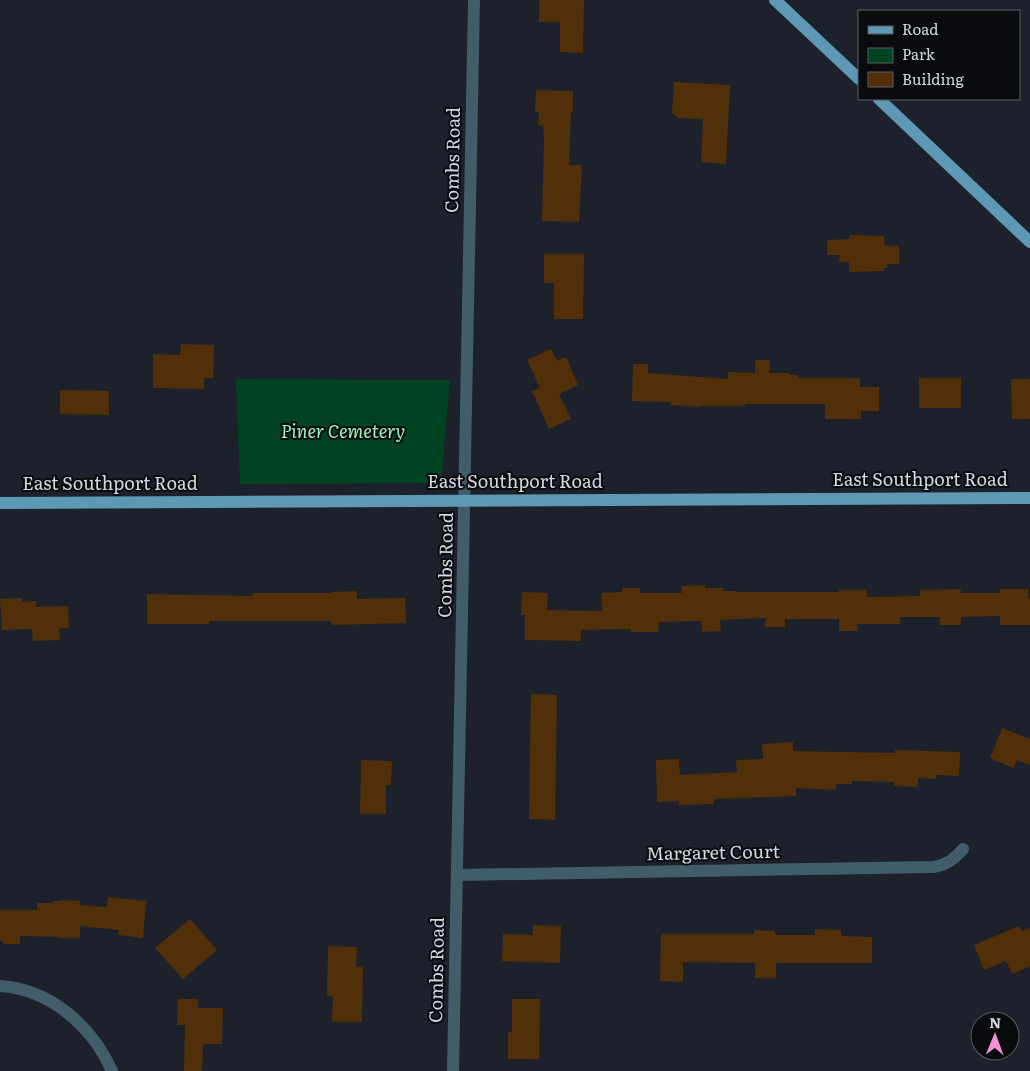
<svg xmlns="http://www.w3.org/2000/svg" width="1030" height="1071" font-family="Literata,serif">
<rect width="100%" height="100%" fill="#1d212b"/>
<polygon fill="#004322" points="236,379 450,380 441,483 240,484"/>
<g fill="#513009">
<polygon points="539,0 584,0 583,53 560,52 560,22 539,22"/>
<polygon points="674,82 730,85 726,164 701,162 703,119 678,118 672,113"/>
<polygon points="536,90 573,91 573,112 571,112 569,165 582,165 579,222 542,221 544,138 543,126 538,125 539,112 535,112"/>
<polygon points="849,235 884,236 885,246 899,246 899,264 887,264 887,268 884,268 884,271 849,272 849,262 839,262 840,255 827,255 827,240 849,239"/>
<polygon points="544,254 584,254 583,319 554,319 554,283 544,283"/>
<polygon points="181,344 214,345 213,378 204,378 204,389 153,388 153,354 180,355"/>
<polygon points="551,349 557,361 566,357 578,385 559,394 571,419 549,429 532,391 540,388 527,360"/>
<polygon points="755,360 770,360 769,373 790,373 790,375 798,375 798,378 860,378 860,387 879,387 879,411 861,411 861,419 825,419 825,404 745,404 745,406 700,406 700,407 670,405 671,402 632,401 633,364 648,364 648,373 728,379 728,372 755,373"/>
<rect x="919" y="378" width="42" height="30"/>
<polygon points="1011,379 1030,379 1030,419 1012,419"/>
<polygon points="60,390 109,391 109,415 60,414"/>
<polygon points="705,585 705,588 723,588 723,591 737,591 737,592 839,592 839,590 867,590 867,597 920,596 920,590 961,589 960,593 1000,593 1000,589 1028,589 1028,598 1030,598 1030,625 1000,625 1000,616 961,617 961,625 940,625 940,617 900,617 900,624 857,624 858,631 839,631 839,619 785,619 785,627 765,627 766,618 720,620 721,631 702,632 702,621 659,622 658,632 631,632 631,629 581,630 581,641 525,640 525,615 521,615 522,592 548,593 547,610 602,611 602,593 622,592 622,588 640,588 640,593 682,593 682,586"/>
<polygon points="357,591 357,599 405,598 406,623 331,625 331,621 209,621 209,624 147,624 147,594 253,596 253,593 331,593 331,592"/>
<polygon points="22,598 22,602 36,601 36,607 68,606 69,628 59,628 60,640 33,641 32,629 2,630 0,599"/>
<polygon points="531,694 557,695 555,820 529,819"/>
<polygon points="1002,728 1030,739 1030,765 1017,760 1013,768 990,758"/>
<polygon points="793,742 793,751 895,753 895,750 960,752 959,776 936,775 936,779 918,778 918,787 894,786 894,782 852,781 852,784 836,784 836,790 796,788 796,796 714,799 714,804 679,805 679,801 657,802 656,760 679,759 680,775 737,772 736,760 763,759 762,744"/>
<polygon points="361,760 392,761 391,785 386,785 386,814 360,814"/>
<polygon points="108,897 146,901 143,938 118,935 119,930 80,926 80,938 60,938 60,937 20,936 20,944 3,944 3,941 0,941 0,910 37,910 37,903 53,903 53,901 61,901 62,900 80,901 80,905 107,907"/>
<polygon points="190,919 217,950 183,979 155,948"/>
<polygon points="533,925 561,926 560,963 502,961 503,934 533,935"/>
<polygon points="1019,926 1022,931 1030,928 1030,966 1012,974 1006,961 984,970 974,945"/>
<polygon points="815,929 841,930 841,936 872,937 872,963 776,963 776,978 755,978 755,963 683,962 683,982 660,981 661,934 754,934 754,930 775,931 775,935 815,935"/>
<polygon points="328,946 357,947 356,967 363,966 362,1022 332,1022 333,996 327,996"/>
<polygon points="178,999 198,999 198,1008 223,1008 222,1044 203,1044 202,1071 184,1071 185,1025 177,1025"/>
<polygon points="512,999 540,999 539,1059 508,1059 508,1032 512,1032"/>
</g>
<g fill="none" stroke-linecap="round" stroke-linejoin="round">
<g stroke="#415d6a" stroke-width="12">
<path d="M457,875l476,-8c14,-2 21,-8 30,-18"/>
<path d="M0,986c50,3 92,40 112,85"/>
<polyline points="453,1071 474,0"/>
</g>
<g stroke="#5d99b4" stroke-width="12">
<polyline points="775,0 859,79"/>
<polyline points="879,99 1030,242"/>
<polyline points="0,503 1030,498"/>
</g>
</g>
<g text-anchor="middle" stroke-width="4" stroke-linejoin="round" paint-order="stroke">
<g font-size="18" fill="#d4d7de" stroke="#090b0f">
<text transform="translate(453 160) rotate(-89)" y="6">Combs Road</text>
<text x="920" y="486">East Southport Road</text>
<text x="515" y="488">East Southport Road</text>
<text x="110" y="490">East Southport Road</text>
<text transform="translate(446 565) rotate(-89)" y="6">Combs Road</text>
<text transform="translate(713 853) rotate(-1)" y="6">Margaret Court</text>
<text transform="translate(437 970) rotate(-89)" y="6">Combs Road</text>
</g>
<g font-size="18" font-style="italic" fill="#9ef5bb" stroke="#090b0f">
<text x="343" y="438">Piner Cemetery</text>
</g>
</g>
<rect x="858" y="10" width="162" height="90" fill="#090b0f" stroke="#5a5d62"/>
<rect x="868" y="26" width="25" height="8" fill="#5d99b4" stroke="#5a5d62"/>
<text x="902" y="35" font-size="15" fill="#d4d7de">Road</text>
<rect x="868" y="48" width="25" height="15" fill="#004322" stroke="#5a5d62"/>
<text x="902" y="60" font-size="15" fill="#d4d7de">Park</text>
<rect x="868" y="72" width="25" height="15" fill="#513009" stroke="#5a5d62"/>
<text x="902" y="85" font-size="15" fill="#d4d7de">Building</text>
<g transform="translate(995 1036) rotate(1)"><circle r="24" fill="#090b0f" stroke="#5a5d62"/>
<path d="M0-4L9 19L0 12L-9 19Z" fill="#f491d3"/>
<text y="-8" font-size="14" font-weight="bold" text-anchor="middle" fill="#d4d7de">N</text>
</g>
</svg>
